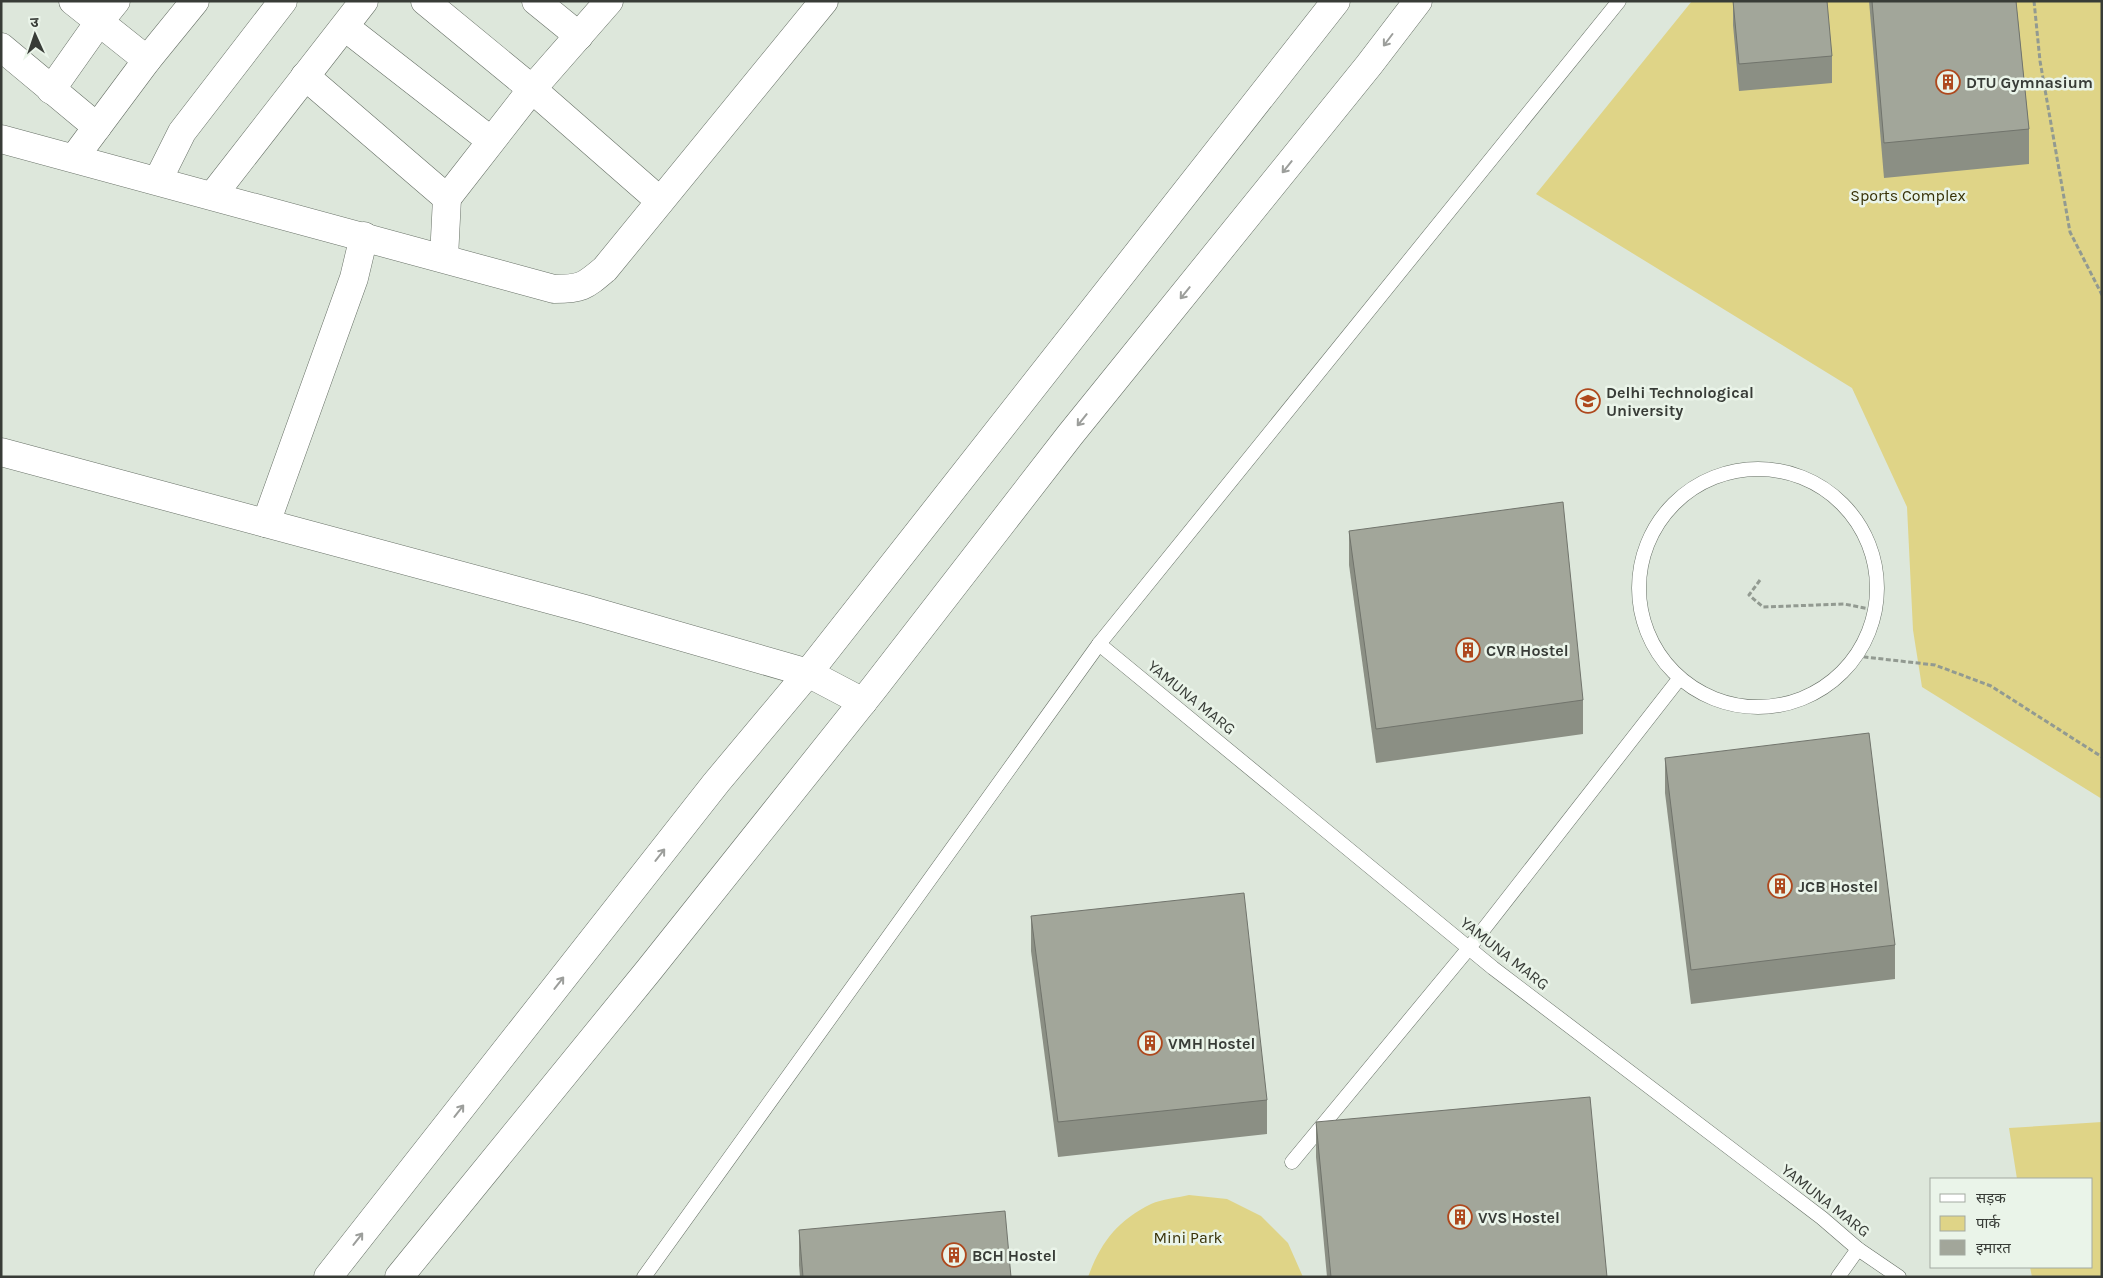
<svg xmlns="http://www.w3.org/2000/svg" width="2103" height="1278" font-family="Karla,'Noto Sans Devanagari',sans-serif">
<rect width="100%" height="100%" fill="#dde7db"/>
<g fill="#dfd487">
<polygon points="1692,1 2102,1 2102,799 1922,687 1913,630 1907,507 1852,388 1536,194"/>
<polygon points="2102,1122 2102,1277 2032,1277 2030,1267 2092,1267 2092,1179 2017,1179 2009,1128"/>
<path d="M1189,1195l38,4 34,17 27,27 15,34h-215c13,-35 29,-56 63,-73 11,-5 26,-6 38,-9z"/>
</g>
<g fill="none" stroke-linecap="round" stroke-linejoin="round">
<g stroke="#677066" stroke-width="15">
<g id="service">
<circle cx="1758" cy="588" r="119"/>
<polyline points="1099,644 1493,968 1822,1218 1858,1249 1899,1277"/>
<polyline points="1292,1162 1469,948 1679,679"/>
<polyline points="644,1277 1099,644 1619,1"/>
<polyline points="1838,1277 1858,1249"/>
</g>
</g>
<g stroke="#677066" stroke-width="29">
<g id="minor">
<polyline points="73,1 147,60"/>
<polyline points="425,1 532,89 660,201"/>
<polyline points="536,1 579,36"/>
<polyline points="345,27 490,140"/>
<polyline points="1,47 97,127"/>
<polyline points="305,76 447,198 532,89 609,1"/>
<polyline points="51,90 99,22 116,1"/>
<path d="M1,139l553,150c28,0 31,-3 51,-20l219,-268"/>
<polyline points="74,158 147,60 195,1"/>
<polyline points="158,180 182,132 283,1"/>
<polyline points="213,195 364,1"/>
<polyline points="444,258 447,198"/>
<polyline points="1,452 585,609 808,673 863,702"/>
<polyline points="266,523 354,278 364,236"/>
</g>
</g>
<g stroke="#677066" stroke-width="29">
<g id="tertiary">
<polyline points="328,1277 716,783 808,673 1336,1"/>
<polyline points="399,1277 649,970 874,688 1070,435 1369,65 1418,1"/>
</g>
</g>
<g stroke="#929a91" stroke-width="3" stroke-dasharray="5 2.5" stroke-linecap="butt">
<polyline points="2034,1 2040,61 2070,232 2102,295"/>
<polyline points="1760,580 1749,595 1763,607 1844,604 1875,610"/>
<polyline points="1856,656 1935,665 1991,686 2102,757"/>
</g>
<use href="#service" stroke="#fff" stroke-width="14"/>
<use href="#minor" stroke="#fff" stroke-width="28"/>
<use href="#tertiary" stroke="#fff" stroke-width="28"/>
</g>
<g fill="#8b8f84">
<polygon points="1733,1 1832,56 1832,83 1739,91 1733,25"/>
<polygon points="1869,1 2016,1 2029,129 2029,164 1884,178"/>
<polygon points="1349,531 1583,700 1583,734 1376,763 1349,565"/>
<polygon points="1665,758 1895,945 1895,979 1691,1004 1665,793"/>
<polygon points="1031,916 1267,1100 1267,1134 1058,1157 1031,951"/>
<polygon points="1316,1122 1607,1277 1327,1277 1316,1157"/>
<polygon points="799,1230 1011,1277 800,1277 799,1265"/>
</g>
<g fill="#a2a69a" stroke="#71746c">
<polygon points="1733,1 1827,1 1832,56 1739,64"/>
<polygon points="1872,1 2016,1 2029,129 1884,143"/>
<polygon points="1563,502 1583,700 1376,729 1349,531"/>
<polygon points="1869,733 1895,945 1691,970 1665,758"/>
<polygon points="1244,893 1267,1100 1058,1122 1031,916"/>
<polygon points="1590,1097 1607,1277 1331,1277 1316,1122"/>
<polygon points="1005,1211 1011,1277 803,1277 799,1230"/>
</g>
<defs><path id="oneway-shaft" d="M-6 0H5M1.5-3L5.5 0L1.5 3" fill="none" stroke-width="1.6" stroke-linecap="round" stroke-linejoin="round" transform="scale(1.25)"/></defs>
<g stroke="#9c9e9b">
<use href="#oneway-shaft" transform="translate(1388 40) rotate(127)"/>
<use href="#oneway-shaft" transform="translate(1287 167) rotate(129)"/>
<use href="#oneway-shaft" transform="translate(1185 293) rotate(129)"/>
<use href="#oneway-shaft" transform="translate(1082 420) rotate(129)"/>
<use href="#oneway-shaft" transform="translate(660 855) rotate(-52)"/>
<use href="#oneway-shaft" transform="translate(559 983) rotate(-52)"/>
<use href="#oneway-shaft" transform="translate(459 1111) rotate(-52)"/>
<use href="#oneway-shaft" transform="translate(358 1239) rotate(-52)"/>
</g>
<defs>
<g id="building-ring" transform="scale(1.25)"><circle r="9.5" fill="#eaf4e9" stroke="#ae481d" stroke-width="1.5"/><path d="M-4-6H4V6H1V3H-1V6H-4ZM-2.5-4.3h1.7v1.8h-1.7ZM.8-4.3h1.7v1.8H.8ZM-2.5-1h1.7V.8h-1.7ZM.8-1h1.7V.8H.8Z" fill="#ae481d"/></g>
<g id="university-ring" transform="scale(1.25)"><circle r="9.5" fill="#eaf4e9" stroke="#ae481d" stroke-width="1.5"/><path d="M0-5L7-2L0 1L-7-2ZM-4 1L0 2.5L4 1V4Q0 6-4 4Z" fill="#ae481d"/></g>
</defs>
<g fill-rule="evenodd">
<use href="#building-ring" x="1948" y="82"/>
<use href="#university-ring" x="1588" y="401"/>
<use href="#building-ring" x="1468" y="650"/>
<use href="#building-ring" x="1780" y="886"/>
<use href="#building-ring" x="1150" y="1043"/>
<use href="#building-ring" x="1460" y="1217"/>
<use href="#building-ring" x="954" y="1255"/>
</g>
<g text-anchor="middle" stroke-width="5" stroke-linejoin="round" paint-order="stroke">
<g font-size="16" font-weight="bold" fill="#383c37" stroke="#eaf4e9" text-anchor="start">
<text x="1966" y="88">DTU Gymnasium</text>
<text x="1606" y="398">Delhi Technological<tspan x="1606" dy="18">University</tspan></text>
<text x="1486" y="656">CVR Hostel</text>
<text x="1798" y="892">JCB Hostel</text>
<text x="1168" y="1049">VMH Hostel</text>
<text x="1478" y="1223">VVS Hostel</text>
<text x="972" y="1261">BCH Hostel</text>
</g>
<g font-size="16" fill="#373107" stroke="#eaf4e9">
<text x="1908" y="201">Sports Complex</text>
<text x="1188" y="1243">Mini Park</text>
</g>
<g font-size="16" fill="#383c37" stroke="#eaf4e9">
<text transform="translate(1192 697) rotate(39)" y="6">YAMUNA MARG</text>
<text transform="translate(1505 953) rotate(38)" y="6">YAMUNA MARG</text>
<text transform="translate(1826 1200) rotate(38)" y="6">YAMUNA MARG</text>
</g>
</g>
<rect width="2103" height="1278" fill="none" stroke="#383c37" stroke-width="5"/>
<rect x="1930" y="1178" width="162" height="90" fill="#eaf4e9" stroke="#a3aaa2"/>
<rect x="1940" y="1194" width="25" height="8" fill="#ffffff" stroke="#a3aaa2"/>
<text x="1976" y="1203" font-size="15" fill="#383c37">सड़क</text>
<rect x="1940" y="1216" width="25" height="15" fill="#dfd487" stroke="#a3aaa2"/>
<text x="1976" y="1228" font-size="15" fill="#383c37">पार्क</text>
<rect x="1940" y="1240" width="25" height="15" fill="#a2a69a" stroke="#a3aaa2"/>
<text x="1976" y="1253" font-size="15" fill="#383c37">इमारत</text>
<g transform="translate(35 35) rotate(357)" stroke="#eaf4e9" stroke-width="4" paint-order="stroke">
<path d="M0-4L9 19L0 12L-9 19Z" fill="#383c37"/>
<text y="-8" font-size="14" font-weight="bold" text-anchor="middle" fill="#383c37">उ</text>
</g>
</svg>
